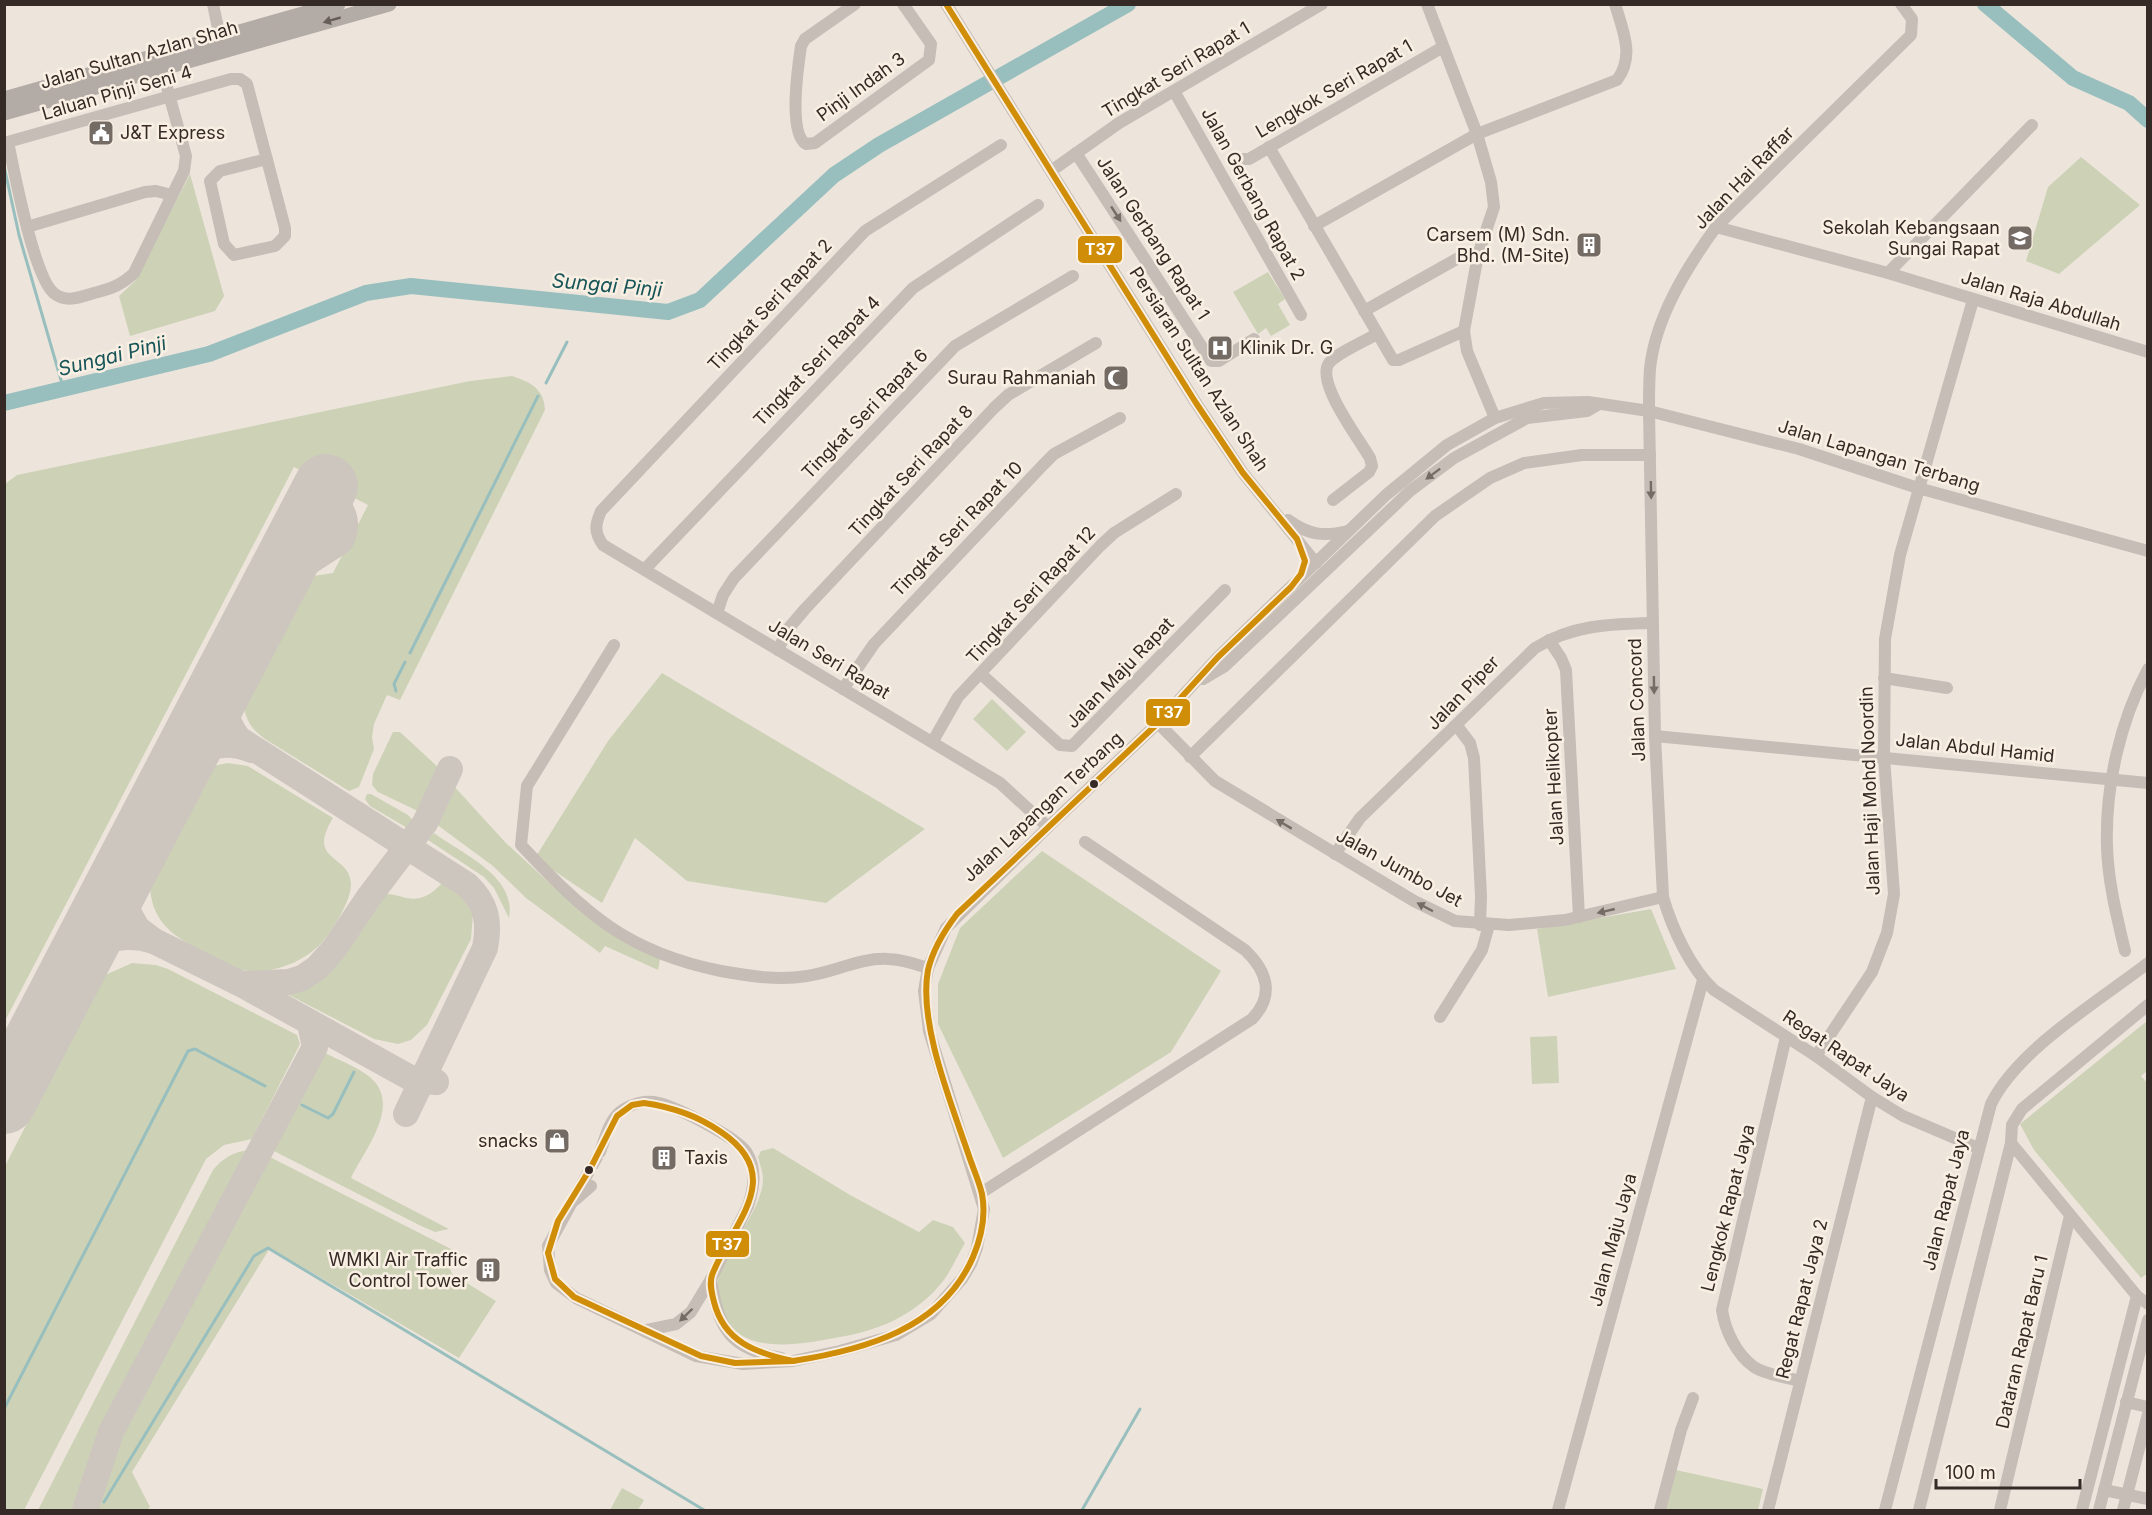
<svg xmlns="http://www.w3.org/2000/svg" width="2152" height="1515" font-family="Inter,sans-serif">
<rect width="100%" height="100%" fill="#ede5dc"/>
<g fill="#cdd2b6">
<polygon points="2081,157 2140,205 2059,274 2026,261 2048,187"/>
<polygon points="190,174 224,296 215,311 130,336 119,296 135,281"/>
<polygon points="1268,272 1285,299 1278,304 1290,325 1271,336 1266,328 1258,334 1233,292"/>
<path d="M512,376c18,6 32,12 33,34l-145,290 -13,-5 -13,29 -2,13 2,12 -15,38 -10,4 -84,-52c-14,-10 -19,-19 -22,-35l70,-128 20,-3 35,-68 -74,-38 -289,554v-537l12,-9 453,-94z"/>
<polygon points="662,673 925,829 826,903 687,881 635,838 602,903 535,858 608,741"/>
<polygon points="992,699 1026,732 1007,751 973,719"/>
<polygon points="393,732 400,732 440,769 424,814 378,792 372,785 373,774"/>
<path d="M228,763l20,3 85,52c-27,44 16,36 18,65 1,16 -17,45 -27,57 -18,22 -54,36 -82,30 -10,-2 -20,-9 -29,-14 -32,-15 -61,-29 -63,-69l62,-121z"/>
<polygon points="451,783 506,843 569,901 660,959 658,970 605,946 600,953 526,898 493,866 436,824 435,819"/>
<polygon points="367,794 371,794 408,815 417,825 414,832 370,806 365,799"/>
<path d="M434,833c28,21 83,43 75,85l-15,-30 -10,-11 -56,-37z"/>
<polygon points="1042,851 1221,971 1171,1052 1003,1158 938,1024 938,984 960,928"/>
<path d="M442,883l18,11 13,20 -2,25 -44,86 -16,15 -13,4 -24,-5 -89,-46 14,-4 35,-23 40,-69c25,-12 38,19 68,-14z"/>
<polygon points="1651,909 1676,969 1548,997 1537,929"/>
<polygon points="132,963 156,965 168,969 297,1035 300,1044 252,1139 224,1145 206,1159 24,1510 5,1510 5,1166 103,976"/>
<polygon points="2147,1021 2147,1071 2141,1076 2148,1084 2148,1273 2141,1278 2034,1150 2020,1124"/>
<polygon points="1557,1036 1559,1083 1532,1084 1530,1037"/>
<path d="M325,1053c14,7 30,13 42,22 38,27 -2,74 -16,103l98,51 -14,3 -14,-6 -153,-78 46,-88z"/>
<path d="M773,1148l77,47 69,37 14,-12 20,7 12,16c-8,13 -15,31 -26,43 -25,29 -61,45 -99,51 -39,7 -100,21 -118,-26 -4,-11 -6,-24 -3,-36 8,-31 43,-63 44,-96 0,-6 -3,-15 -5,-22l3,-6z"/>
<path d="M249,1150l-143,274 -31,86h-37l175,-340c10,-12 20,-18 36,-20z"/>
<polygon points="262,1153 457,1252 450,1269 452,1274 496,1301 459,1358 270,1248 132,1472 150,1507 147,1510 89,1510 118,1429"/>
<polygon points="1676,1470 1763,1489 1758,1510 1666,1510"/>
<polygon points="622,1488 644,1500 638,1510 610,1510"/>
</g>
<g fill="none" stroke-linecap="round" stroke-linejoin="round">
<g stroke="#98bfbe" stroke-width="3">
<polyline points="4,166 19,235 63,387"/>
<polyline points="546,383 567,342"/>
<polyline points="410,653 538,396"/>
<polyline points="396,691 394,684 405,662"/>
<polyline points="302,1105 328,1118 333,1114 354,1072"/>
<polyline points="4,1409 188,1051 195,1049 265,1086"/>
<polyline points="104,1502 254,1256 268,1248 704,1510"/>
<polyline points="1082,1510 1140,1409"/>
</g>
<g stroke="#98bfbe" stroke-width="16">
<polyline points="1985,4 2073,78 2129,103 2148,120"/>
<polyline points="4,403 209,354 366,293 411,286 668,312 700,300 834,175 879,145 1128,4"/>
</g>
<g stroke="#cdc6be" stroke-width="26">
<path d="M318,495c23,4 33,25 23,46l-40,26 -36,35 19,-53 8,-35 10,-14z"/>
<path d="M228,674c-6,24 -5,46 11,65l228,146c20,19 23,37 18,63l-79,166"/>
<path d="M173,780c22,-29 42,-44 79,-30"/>
<polyline points="127,869 126,908 137,928 154,941 241,984 416,1081 436,1082"/>
<path d="M69,978c27,-31 40,-50 85,-37"/>
<polyline points="241,984 289,982 302,978 317,968 334,949 369,897 425,823 450,769"/>
<polyline points="85,1510 111,1432 315,1047 310,1024"/>
</g>
<polyline stroke="#cdc6be" stroke-width="64" points="4,1102 326,486"/>
<polyline stroke="#c8c0b7" stroke-width="12" stroke-dasharray="12 6" stroke-linecap="butt" points="583,1182 600,1152"/>
<g stroke="#c5bdb6" stroke-width="12">
<polyline points="213,4 220,38"/>
<path d="M855,4l-50,35 -4,7c-3,20 -13,87 5,98l9,-1 114,-83 2,-16 -28,-40"/>
<polyline points="946,4 1196,403 1243,473 1316,563"/>
<polyline points="1427,4 1477,134 1491,182 1494,207 1478,255 1464,331 1467,351 1495,418"/>
<path d="M1901,4l11,15 -1,16 -195,192c-29,40 -61,91 -66,142 -1,13 -1,28 -1,42l6,325 8,161c9,31 27,71 51,93l102,66 56,41 31,19 75,32"/>
<polyline points="1174,91 1301,315"/>
<path d="M8,142c6,28 26,138 47,152 12,9 26,3 39,-1 16,-4 28,-8 40,-20l50,-102 2,-15 -24,-87"/>
<polyline points="4,143 231,79 240,79 247,84 285,228 285,236 275,246 234,255 224,244 210,181 220,171 267,159"/>
<path d="M1001,145l-136,86 -264,280c-6,14 -7,21 2,34l397,238 48,44"/>
<polyline points="1269,147 1393,360 1399,360 1464,331"/>
<polyline points="1076,153 1211,361 1219,361 1254,339"/>
<polyline points="1241,159 1249,159 1443,47"/>
<polyline points="1051,171 1119,123 1322,4"/>
<path d="M1314,226l163,-92 140,-54c18,-24 6,-49 -2,-76"/>
<polyline points="27,227 145,192 156,191 172,195"/>
<polyline points="1716,227 1888,273 2148,352"/>
<polyline points="1888,273 2032,125"/>
<polyline points="1364,311 1462,256 1478,255"/>
<path d="M1333,500l36,-28 3,-6 -2,-8c-10,-18 -55,-76 -41,-95 8,-10 36,-22 48,-29"/>
<path d="M1288,520c21,15 35,17 60,11"/>
<polyline points="645,569 913,288 1038,205"/>
<polyline points="717,613 723,595 734,578 955,346 1073,276"/>
<polyline points="1549,640 1561,658 1566,670 1579,917"/>
<path d="M614,645l-87,141 -6,59c64,68 105,107 200,126 29,5 57,10 86,5 26,-3 54,-19 81,-17 13,0 27,5 40,9"/>
<polyline points="778,650 788,629 805,609 994,408 1008,395 1096,343"/>
<polyline points="981,674 1060,745 1072,746 1225,590"/>
<polyline points="1884,678 1947,688"/>
<polyline points="1203,679 1225,666 1410,491 1454,458 1527,418 1587,411 1599,404"/>
<polyline points="843,689 874,644 1043,465 1054,454 1120,418"/>
<polyline points="1158,723 1215,781 1414,901 1455,921 1509,925 1565,920 1663,897"/>
<polyline points="1457,726 1470,743 1474,758 1481,896 1480,925"/>
<polyline points="1655,736 2148,783"/>
<polyline points="933,741 958,697 1100,546 1114,533 1176,494"/>
<polyline points="1190,757 1435,516 1490,478 1524,463 1582,455 1650,455"/>
<path d="M1335,854l25,-36 175,-170c37,-23 74,-24 117,-25"/>
<path d="M2125,951c-8,-34 -17,-69 -18,-104 -2,-60 13,-126 41,-178"/>
<polyline points="1440,1017 1482,950 1489,925"/>
<path d="M1786,1037l-64,273c3,20 14,44 32,57 12,8 33,10 46,14"/>
<polyline points="1816,1056 1872,972 1887,933 1894,894 1884,757 1885,639 1900,555 1973,300"/>
<polyline points="2011,1143 2137,1296 2148,1304"/>
<path d="M600,1152c5,-13 9,-31 20,-40 11,-9 26,-12 39,-9 19,5 78,34 88,50 10,17 7,35 1,53l-37,73 -20,33 -15,12 -29,6"/>
<polyline points="583,1182 548,1246 550,1270 556,1283 576,1298 696,1356 743,1364 793,1361 840,1351 896,1335 931,1314 962,1279 971,1264 977,1248 984,1209 929,1031 924,991 928,968 946,928 1048,827 1158,723 1218,657 1386,495 1447,445 1495,418 1544,403 1588,402 1649,411 1799,449 1918,488 2148,551"/>
<path d="M981,1193l271,-174c23,-24 15,-48 -7,-69l-160,-108"/>
<polyline points="575,1200 591,1186"/>
<path d="M711,1279c7,50 19,70 70,79"/>
<polyline points="2126,1402 2148,1407"/>
<polyline points="2104,1490 2148,1499"/>
<polyline points="1558,1510 1703,980"/>
<polyline points="1660,1510 1681,1430 1693,1398"/>
<polyline points="1768,1510 1872,1097"/>
<path d="M1885,1510l106,-406c27,-55 108,-103 157,-141"/>
<polyline points="1919,1510 2011,1143 2012,1125 2022,1109 2148,1005"/>
<polyline points="2000,1510 2070,1216"/>
<polyline points="2082,1510 2137,1296"/>
<polyline points="2099,1510 2148,1320"/>
<polyline points="2123,1510 2148,1414"/>
</g>
<g stroke="#b3aba5" stroke-width="15">
<polyline points="4,99 338,4"/>
<polyline points="4,113 389,4"/>
</g>
<g stroke="#faefe3" stroke-width="10">
<g id="bus-1">
<path d="M644,1103c28,4 54,13 77,29 67,45 11,91 -9,143 -3,9 0,19 2,27 10,40 42,51 79,59l-58,2 -34,-7 -127,-59 -19,-18 -7,-26 10,-32 32,-52 27,-53 15,-11z"/>
<path d="M793,1361c71,-11 149,-32 180,-104 8,-19 13,-42 9,-63 -3,-13 -9,-26 -13,-38 -17,-51 -51,-133 -41,-186 5,-21 16,-39 29,-56l201,-191 60,-66 73,-70 10,-13 4,-13 -8,-22 -54,-66 -47,-70 -250,-399"/>
</g>
</g>
<use href="#bus-1" stroke="#d08d07" stroke-width="6"/>
</g>
<defs><path id="oneway-solid" d="M-6-.8H1V-3.2L6.5 0L1 3.2V.8H-6Z" transform="scale(1.5)"/></defs>
<use fill="#675e58" href="#oneway-solid" transform="translate(332 20) rotate(164)"/>
<g fill="#766c66">
<use href="#oneway-solid" transform="translate(1116 214) rotate(57)"/>
<use href="#oneway-solid" transform="translate(1433 474) rotate(143)"/>
<use href="#oneway-solid" transform="translate(1651 490) rotate(89)"/>
<use href="#oneway-solid" transform="translate(1654 685) rotate(89)"/>
<use href="#oneway-solid" transform="translate(1284 824) rotate(-149)"/>
<use href="#oneway-solid" transform="translate(1425 907) rotate(-152)"/>
<use href="#oneway-solid" transform="translate(1606 911) rotate(167)"/>
<use href="#oneway-solid" transform="translate(686 1315) rotate(136)"/>
</g>
<defs>
<g id="civic-square" transform="scale(1.35)"><rect x="-9" y="-9" width="18" height="18" rx="4" fill="#756b65" stroke="#faefe3"/><path d="M-.6-6.5H3V-4.5H.6V-3L4-1V1h2V6H-6V1h2V-1L-.6-3ZM-1.2 2.5V6h2.4V2.5Z" fill="#fff"/></g>
<g id="school-square" transform="scale(1.35)"><rect x="-9" y="-9" width="18" height="18" rx="4" fill="#756b65" stroke="#faefe3"/><path d="M0-5L7-2L0 1L-7-2ZM-4 1L0 2.5L4 1V4Q0 6-4 4Z" fill="#fff"/></g>
<g id="building-square" transform="scale(1.35)"><rect x="-9" y="-9" width="18" height="18" rx="4" fill="#756b65" stroke="#faefe3"/><path d="M-4-6H4V6H1V3H-1V6H-4ZM-2.5-4.3h1.7v1.8h-1.7ZM.8-4.3h1.7v1.8H.8ZM-2.5-1h1.7V.8h-1.7ZM.8-1h1.7V.8H.8Z" fill="#fff"/></g>
<g id="hospital-square" transform="scale(1.35)"><rect x="-9" y="-9" width="18" height="18" rx="4" fill="#756b65" stroke="#faefe3"/><path d="M-5-5h3v3.5h4V-5h3V5h-3V1.5h-4V5h-3Z" fill="#fff"/></g>
<g id="mosque-square" transform="scale(1.35)"><rect x="-9" y="-9" width="18" height="18" rx="4" fill="#756b65" stroke="#faefe3"/><path d="M3.5-4.9A6 6 0 1 0 3.5 4.9A5 5 0 1 1 3.5-4.9Z" fill="#fff"/></g>
<g id="shop-square" transform="scale(1.35)"><rect x="-9" y="-9" width="18" height="18" rx="4" fill="#756b65" stroke="#faefe3"/><path d="M-5-2.5h2.3a2.7 3.5 0 0 1 5.4 0H5L5.5 6h-11ZM-1.5-2.5h3a1.5 2.3 0 0 0-3 0Z" fill="#fff"/></g>
</defs>
<g fill-rule="evenodd">
<use href="#civic-square" x="101" y="133"/>
<use href="#school-square" x="2020" y="238"/>
<use href="#building-square" x="1589" y="245"/>
<use href="#hospital-square" x="1220" y="348"/>
<use href="#mosque-square" x="1116" y="378"/>
<use href="#shop-square" x="557" y="1141"/>
<use href="#building-square" x="664" y="1158"/>
<use href="#building-square" x="488" y="1270"/>
</g>
<g fill="#352a25" stroke="#faefe3" stroke-width="2">
<circle cx="1094" cy="784" r="5"/>
<circle cx="589" cy="1170" r="5"/>
</g>
<g text-anchor="middle" stroke-width="5" stroke-linejoin="round" paint-order="stroke">
<g font-size="18" fill="#352a25" stroke="#faefe3">
<text transform="translate(139 55) rotate(-16)" y="6">Jalan Sultan Azlan Shah</text>
<text transform="translate(1176 70) rotate(-31)" y="6">Tingkat Seri Rapat 1</text>
<text transform="translate(861 87) rotate(-36)" y="6">Pinji Indah 3</text>
<text transform="translate(1334 89) rotate(-30)" y="6">Lengkok Seri Rapat 1</text>
<text transform="translate(117 93) rotate(-16)" y="6">Laluan Pinji Seni 4</text>
<text transform="translate(1744 178) rotate(-46)" y="6">Jalan Hai Raffar</text>
<text transform="translate(1253 194) rotate(61)" y="6">Jalan Gerbang Rapat 2</text>
<text transform="translate(1153 238) rotate(57)" y="6">Jalan Gerbang Rapat 1</text>
<text transform="translate(2041 301) rotate(17)" y="6">Jalan Raja Abdullah</text>
<text transform="translate(770 305) rotate(-47)" y="6">Tingkat Seri Rapat 2</text>
<text transform="translate(817 361) rotate(-46)" y="6">Tingkat Seri Rapat 4</text>
<text transform="translate(1199 369) rotate(57)" y="6">Persiaran Sultan Azlan Shah</text>
<text transform="translate(865 414) rotate(-46)" y="6">Tingkat Seri Rapat 6</text>
<text transform="translate(1879 456) rotate(17)" y="6">Jalan Lapangan Terbang</text>
<text transform="translate(911 471) rotate(-47)" y="6">Tingkat Seri Rapat 8</text>
<text transform="translate(957 529) rotate(-46)" y="6">Tingkat Seri Rapat 10</text>
<text transform="translate(1031 595) rotate(-47)" y="6">Tingkat Seri Rapat 12</text>
<text transform="translate(829 659) rotate(31)" y="6">Jalan Seri Rapat</text>
<text transform="translate(1120 673) rotate(-46)" y="6">Jalan Maju Rapat</text>
<text transform="translate(1463 693) rotate(-46)" y="6">Jalan Piper</text>
<text transform="translate(1637 700) rotate(-92)" y="6">Jalan Concord</text>
<text transform="translate(1975 748) rotate(6)" y="6">Jalan Abdul Hamid</text>
<text transform="translate(1554 777) rotate(-93)" y="6">Jalan Helikopter</text>
<text transform="translate(1870 791) rotate(-92)" y="6">Jalan Haji Mohd Noordin</text>
<text transform="translate(1043 807) rotate(-43)" y="6">Jalan Lapangan Terbang</text>
<text transform="translate(1399 868) rotate(29)" y="6">Jalan Jumbo Jet</text>
<text transform="translate(1846 1056) rotate(34)" y="6">Regat Rapat Jaya</text>
<text transform="translate(1946 1200) rotate(-76)" y="6">Jalan Rapat Jaya</text>
<text transform="translate(1728 1208) rotate(-76)" y="6">Lengkok Rapat Jaya</text>
<text transform="translate(1613 1240) rotate(-75)" y="6">Jalan Maju Jaya</text>
<text transform="translate(1802 1299) rotate(-76)" y="6">Regat Rapat Jaya 2</text>
<text transform="translate(2022 1342) rotate(-77)" y="6">Dataran Rapat Baru 1</text>
</g>
<g font-size="18" fill="#352a25" stroke="#faefe3" text-anchor="end">
<text x="120" y="139" text-anchor="start">J&amp;T Express</text>
<text x="2000" y="234">Sekolah Kebangsaan<tspan x="2000" dy="21">Sungai Rapat</tspan></text>
<text x="1570" y="241">Carsem (M) Sdn.<tspan x="1570" dy="21">Bhd. (M-Site)</tspan></text>
<text x="1240" y="354" text-anchor="start">Klinik Dr. G</text>
<text x="1096" y="384">Surau Rahmaniah</text>
<text x="538" y="1147">snacks</text>
<text x="684" y="1164" text-anchor="start">Taxis</text>
<text x="468" y="1266">WMKI Air Traffic<tspan x="468" dy="21">Control Tower</tspan></text>
</g>
<g font-size="20" font-style="italic" fill="#185559" stroke="#faefe3">
<text transform="translate(607 285) rotate(5)" y="7">Sungai Pinji</text>
<text transform="translate(112 356) rotate(-14)" y="7">Sungai Pinji</text>
</g>
</g>
<g stroke="#faefe3" stroke-width="2">
<rect x="1077" y="235" width="46" height="29" rx="6" fill="#d08d07"/>
<rect x="1145" y="698" width="46" height="29" rx="6" fill="#d08d07"/>
<rect x="705" y="1230" width="45" height="28" rx="6" fill="#d08d07"/>
</g>
<g font-size="16" text-anchor="middle" font-weight="bold" fill="#fff">
<text x="1100" y="255">T37</text>
<text x="1168" y="718">T37</text>
<text x="727" y="1250">T37</text>
</g>
<rect width="2152" height="1515" fill="none" stroke="#352a25" stroke-width="12"/>
<path d="M1936 1479v9h144v-9" fill="none" stroke="#352a25" stroke-width="3"/>
<text x="1945" y="1479" font-size="18" fill="#352a25" stroke="#faefe3" stroke-width="4.5" paint-order="stroke">100 m</text>
</svg>
